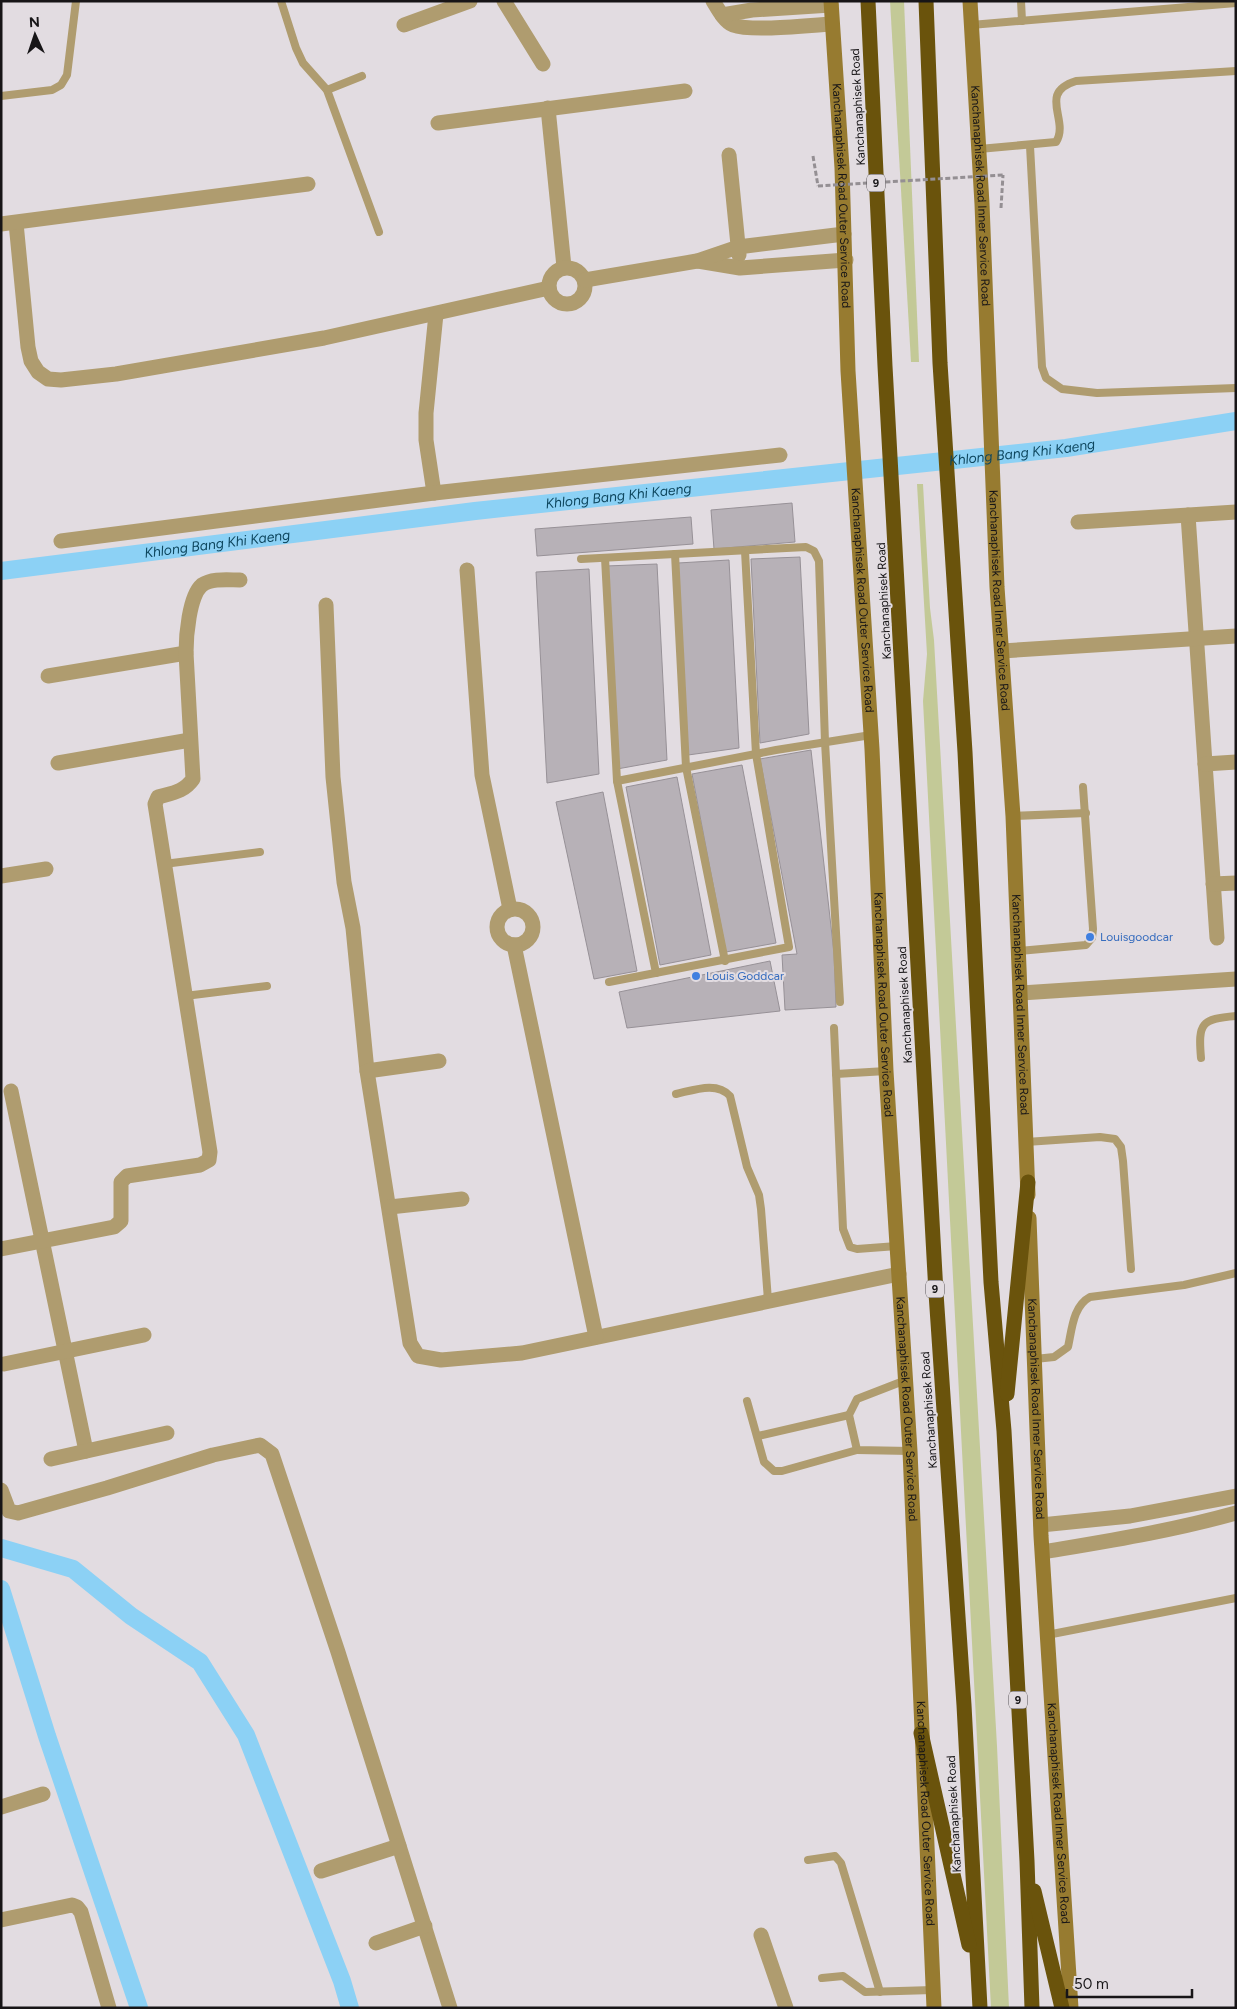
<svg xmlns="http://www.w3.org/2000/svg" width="1237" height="2009" font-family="Figtree,sans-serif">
<rect width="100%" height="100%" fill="#e2dce1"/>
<g fill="#c3c997">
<polygon points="890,1 904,1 919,362 911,362"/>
<polygon points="917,484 923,484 930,608 934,640 997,1746 1009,2008 991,2008 923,701 927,654"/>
</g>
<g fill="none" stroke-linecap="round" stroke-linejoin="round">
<g stroke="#8cd1f5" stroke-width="18">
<path id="s1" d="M1,571l474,-60 591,-63 170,-27"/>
<polyline points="1,1548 73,1569 131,1616 200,1662 246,1735 342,1981 350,2008"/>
<polyline points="1,1589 47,1736 139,2008"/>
</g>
</g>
<g fill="#b7b1b7" stroke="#979197">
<polygon points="792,503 795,542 714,549 711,510"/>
<polygon points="691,517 693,544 537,556 535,529"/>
<polygon points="800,557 809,734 760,743 751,559"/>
<polygon points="729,560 739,748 688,755 678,563"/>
<polygon points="657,564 667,760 617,769 606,566"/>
<polygon points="589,569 599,774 547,783 536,572"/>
<polygon points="811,750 834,953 836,1007 785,1010 782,955 797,954 760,759"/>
<polygon points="742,765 776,943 726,952 692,774"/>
<polygon points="677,777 711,955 660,965 626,787"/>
<polygon points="603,792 637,971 594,979 556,802"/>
<polygon points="770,961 780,1011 627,1028 619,992"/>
</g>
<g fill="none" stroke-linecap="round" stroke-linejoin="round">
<g stroke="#948f93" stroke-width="3" stroke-dasharray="5 2.5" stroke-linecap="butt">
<polyline points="813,156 818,186"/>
<polyline points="1001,208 1003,175"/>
</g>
<g stroke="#af9c6f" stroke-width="8">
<polyline points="281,1 296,48 303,63 327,90 379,232"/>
<polyline points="1021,1 1022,21"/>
<polyline points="971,25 1236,3"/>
<polyline points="327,90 362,76"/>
<polyline points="1,96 52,90 61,85 67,75 76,1"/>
<polyline points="1030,146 1042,367 1046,378 1062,389 1097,393 1236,388"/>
<path d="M979,149l77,-7c14,-22 -19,-49 20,-61l160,-10"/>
<polyline points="675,554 686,767 725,961"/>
<polyline points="605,558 617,781 656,973"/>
<polyline points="581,559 806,547 814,551 819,561 825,742 840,1002"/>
<polyline points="617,781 776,750 871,735"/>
<polyline points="1013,816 1086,813"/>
<polyline points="164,864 260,852"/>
<polyline points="1019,951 1086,945 1092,938 1093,929 1083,787"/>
<polyline points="609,982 789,947 756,754 745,551"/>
<polyline points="185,996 267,986"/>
<polyline points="834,1028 843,1229 850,1247 857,1249 897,1246"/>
<path d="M1201,1058c-3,-35 0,-39 35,-42"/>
<polyline points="836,1074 886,1071"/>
<path d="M676,1094c18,-4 41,-13 54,2l17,71 12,28 2,14 7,91"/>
<polyline points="1026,1142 1100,1137 1115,1139 1121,1147 1123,1161 1131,1269"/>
<path d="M1035,1359l19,-2 14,-10c4,-18 5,-41 22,-50l94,-12 52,-12"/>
<polyline points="906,1380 857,1399 849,1415 857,1450 910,1451"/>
<polyline points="747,1401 764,1462 774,1471 782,1471 857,1450"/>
<polyline points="758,1436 849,1415"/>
<polyline points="1047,1635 1236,1598"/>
<polyline points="808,1860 835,1856 841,1863 880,1992"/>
<polyline points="822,1978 843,1976 865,1992 933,1990"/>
</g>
<g stroke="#af9c6f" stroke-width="15">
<polyline points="504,1 543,64"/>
<path d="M713,1c5,8 11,20 20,24 19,7 76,0 99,-1"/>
<polyline points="722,15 752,10 831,5"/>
<polyline points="404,25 470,1"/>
<polyline points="548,108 564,267"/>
<polyline points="438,123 685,91"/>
<polyline points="729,155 739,255"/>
<polyline points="16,223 28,347 31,361 38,372 48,379 61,380 116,374 324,338 549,288"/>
<polyline points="1,224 308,184"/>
<polyline points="698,261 740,268 846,260"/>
<circle cx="567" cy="286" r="18"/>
<polyline points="585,280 697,261 738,247 844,234"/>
<polyline points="434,493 426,440 426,413 436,314"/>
<polyline points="1188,515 1217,938"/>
<polyline points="1078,522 1236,512"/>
<polyline points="61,541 434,493 780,455"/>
<polyline points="467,570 482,775 510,909"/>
<polyline points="326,605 333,777 344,882 353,928 367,1071 410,1343 418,1356 441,1360 522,1353 899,1274"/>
<polyline points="1002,651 1236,636"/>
<polyline points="48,676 186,653"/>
<polyline points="58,763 190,740"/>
<polyline points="1205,764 1236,762"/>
<polyline points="1,876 46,869"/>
<polyline points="1213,884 1236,883"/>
<circle cx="515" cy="927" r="18"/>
<polyline points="514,945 596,1337"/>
<polyline points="1021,993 1236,979"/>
<polyline points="367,1071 439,1061"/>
<polyline points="11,1091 86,1451"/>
<polyline points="390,1207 462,1199"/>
<path d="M1,1249l113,-22 7,-6v-39l6,-6 73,-11 9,-5 1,-8 -55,-348 3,-7c14,-4 26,-5 35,-18l-7,-126c0,-16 3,-57 16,-68 10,-7 26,-5 38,-5"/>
<polyline points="4,1364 144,1335"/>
<polyline points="51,1459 167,1433"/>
<polyline points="1,1490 9,1511 18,1513 107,1488 213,1455 260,1445 272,1454 338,1652 450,2008"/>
<polyline points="1041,1525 1130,1516 1236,1496"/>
<path d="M1043,1552c65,-11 129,-21 193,-39"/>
<polyline points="1,1807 43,1794"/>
<polyline points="321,1871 399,1846"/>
<polyline points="1,1920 72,1905 77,1907 81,1912 109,2008"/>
<polyline points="761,1935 786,2008"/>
<polyline points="376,1943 425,1926"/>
</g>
<g stroke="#977b30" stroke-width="15">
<path id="s2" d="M831,1l11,167 6,203 24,378 14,322 24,380 24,557"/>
<path id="s3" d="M970,1l12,203 15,383 16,229 15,379"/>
<path id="s4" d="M1029,1218l12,318 30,472"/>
</g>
<g stroke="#6a530c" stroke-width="15">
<polyline points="868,1 885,366 936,1293 964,1705 980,2008"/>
<polyline points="926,1 940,363 965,752 991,1282 1004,1431 1027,1861 1032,2008"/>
<polyline points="1007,1394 1028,1182"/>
<polyline points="921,1733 969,1945"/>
<polyline points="1034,1891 1062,2008"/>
</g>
<polyline stroke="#948f93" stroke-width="3" stroke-dasharray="5 2.5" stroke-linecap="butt" points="818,186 1003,175"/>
</g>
<g fill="#3f7fe0" stroke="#e2dce1" stroke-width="2">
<circle cx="1090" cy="937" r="5"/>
<circle cx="696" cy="976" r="5"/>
</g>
<g text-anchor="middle" stroke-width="4" stroke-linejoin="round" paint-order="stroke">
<g fill="#e2dce1" stroke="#545154" stroke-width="1">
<rect x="867" y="174.5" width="18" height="17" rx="4"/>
<rect x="926" y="1280.5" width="18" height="17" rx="4"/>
<rect x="1009" y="1691.5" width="18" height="17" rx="4"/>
</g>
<g font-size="11" font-weight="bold" fill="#171517">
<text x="876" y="187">9</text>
<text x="935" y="1293">9</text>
<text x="1018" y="1704">9</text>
</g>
<g font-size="12" fill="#171517" stroke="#e2dce1">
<text transform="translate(858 107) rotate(-93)" y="4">Kanchanaphisek Road</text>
<text dy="4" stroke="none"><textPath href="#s2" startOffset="195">Kanchanaphisek Road Outer Service Road</textPath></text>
<text dy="4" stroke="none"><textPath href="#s3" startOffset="195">Kanchanaphisek Road Inner Service Road</textPath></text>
<text dy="4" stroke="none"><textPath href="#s2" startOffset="600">Kanchanaphisek Road Outer Service Road</textPath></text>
<text dy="4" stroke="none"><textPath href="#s3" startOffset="600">Kanchanaphisek Road Inner Service Road</textPath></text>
<text transform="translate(884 601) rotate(-93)" y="4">Kanchanaphisek Road</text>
<text dy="4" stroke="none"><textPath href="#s2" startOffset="1005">Kanchanaphisek Road Outer Service Road</textPath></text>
<text dy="4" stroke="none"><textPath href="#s3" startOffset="1005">Kanchanaphisek Road Inner Service Road</textPath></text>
<text transform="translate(905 1005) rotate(-93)" y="4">Kanchanaphisek Road</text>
<text dy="4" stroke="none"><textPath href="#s2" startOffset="1410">Kanchanaphisek Road Outer Service Road</textPath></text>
<text dy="4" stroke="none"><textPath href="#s4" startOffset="191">Kanchanaphisek Road Inner Service Road</textPath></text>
<text transform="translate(929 1410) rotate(-94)" y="4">Kanchanaphisek Road</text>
<text dy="4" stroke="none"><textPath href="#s2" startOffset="1815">Kanchanaphisek Road Outer Service Road</textPath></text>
<text transform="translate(954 1814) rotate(-93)" y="4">Kanchanaphisek Road</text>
<text dy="4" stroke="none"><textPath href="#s4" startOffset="596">Kanchanaphisek Road Inner Service Road</textPath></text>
</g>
<g font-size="12" fill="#366cbe" stroke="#e2dce1" text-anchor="start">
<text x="1100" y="941">Louisgoodcar</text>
<text x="706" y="980">Louis Goddcar</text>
</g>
<g font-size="14" font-style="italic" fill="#0e475f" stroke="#e2dce1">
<text dy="5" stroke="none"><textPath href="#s1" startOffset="1028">Khlong Bang Khi Kaeng</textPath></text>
<text dy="5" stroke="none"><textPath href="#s1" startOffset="622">Khlong Bang Khi Kaeng</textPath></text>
<text dy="5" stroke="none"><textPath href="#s1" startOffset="218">Khlong Bang Khi Kaeng</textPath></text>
</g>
</g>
<rect width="1237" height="2009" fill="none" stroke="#171517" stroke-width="5"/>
<g transform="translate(35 35) rotate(357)" stroke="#e2dce1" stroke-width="4" paint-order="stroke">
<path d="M0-4L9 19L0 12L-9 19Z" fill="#171517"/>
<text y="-8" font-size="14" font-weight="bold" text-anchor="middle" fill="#171517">N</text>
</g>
<path d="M1067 1989v8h125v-8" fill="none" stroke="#171517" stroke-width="2.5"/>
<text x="1074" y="1989" font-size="15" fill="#171517" stroke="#e2dce1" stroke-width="4" paint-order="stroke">50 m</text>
</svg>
